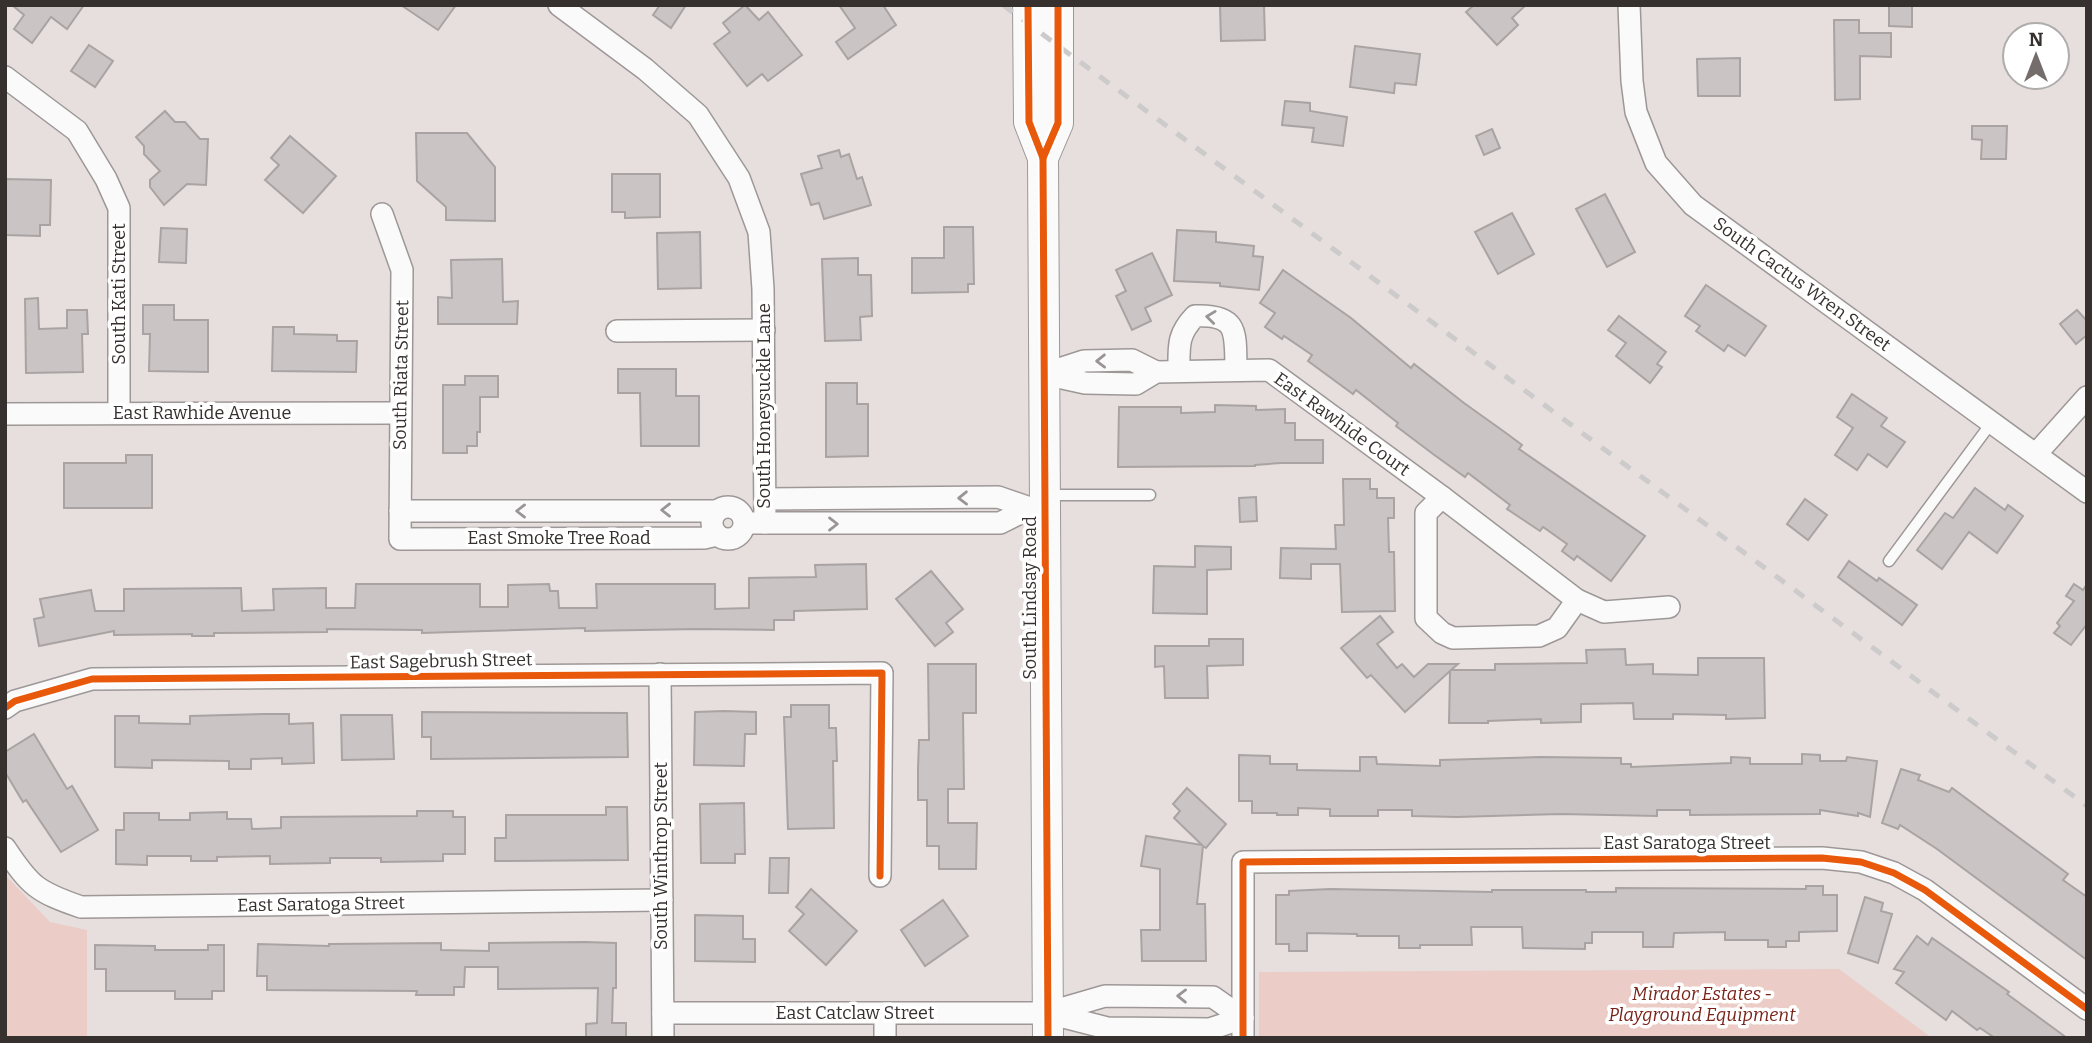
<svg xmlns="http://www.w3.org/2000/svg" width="2092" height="1043" font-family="Bitter,serif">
<rect width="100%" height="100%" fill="#e6dfde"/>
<g fill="#ebccc6">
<polygon points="5,875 50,922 87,930 87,1038 5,1038"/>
<polygon points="1839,969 1932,1038 1259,1038 1259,972"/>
</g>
<g fill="#cac5c4" stroke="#a9a4a3" stroke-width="2">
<polygon points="12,5 84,5 67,29 51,17 32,43 14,29 24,15"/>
<polygon points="401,5 456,5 438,30"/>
<polygon points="660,5 686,5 671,28 653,15"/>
<polygon points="745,5 759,20 768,12 802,55 768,81 762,74 747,86 714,44 730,32 723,23"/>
<polygon points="839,5 883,5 896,25 848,59 836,42 855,28"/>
<polygon points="1220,5 1264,5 1265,40 1221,41"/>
<polygon points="1474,5 1526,5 1512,18 1518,25 1497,45 1466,12"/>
<polygon points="1889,5 1912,5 1912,27 1889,26"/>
<polygon points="1834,20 1859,20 1859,33 1891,33 1891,57 1860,56 1860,99 1835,100"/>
<polygon points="89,45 113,61 95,87 71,71"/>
<polygon points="1355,46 1420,54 1416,85 1395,83 1394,93 1350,87"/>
<polygon points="1740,58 1740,96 1698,96 1697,59"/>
<polygon points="1285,101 1310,103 1310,111 1347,117 1343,146 1312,142 1314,128 1282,125"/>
<polygon points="165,111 175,122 185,122 200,139 208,139 206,185 187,184 164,205 150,187 150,180 160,171 144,154 144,146 136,137"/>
<polygon points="1972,126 2007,126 2006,159 1981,159 1982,140 1972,139"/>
<polygon points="1492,129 1500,148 1484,155 1476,136"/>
<polygon points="416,133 467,133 495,167 495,221 446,220 446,207 417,181"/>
<polygon points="290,136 336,176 303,213 265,180 279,165 271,158"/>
<polygon points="839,150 841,157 849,154 857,179 862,177 871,205 824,219 819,203 811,205 801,174 822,168 818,156"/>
<polygon points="612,174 660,174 660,217 625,218 625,212 612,212"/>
<polygon points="5,179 51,180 50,225 40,225 40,236 5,235"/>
<polygon points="1605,194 1635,252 1607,267 1576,209"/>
<polygon points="1512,213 1534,254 1498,274 1475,232"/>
<polygon points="944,227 973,227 974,284 968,284 968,292 912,293 912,258 944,258"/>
<polygon points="161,228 187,229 186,263 159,262"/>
<polygon points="1177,230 1216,232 1216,242 1254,246 1253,256 1263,257 1259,290 1220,286 1220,283 1174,281"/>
<polygon points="700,232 701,288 658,289 657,233"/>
<polygon points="1152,253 1172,295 1145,308 1151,321 1132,330 1116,296 1126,291 1116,270"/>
<polygon points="858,258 858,275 871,275 872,316 860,317 861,340 825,341 822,259"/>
<polygon points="502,259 503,302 518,301 517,324 438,324 438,297 452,298 451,260"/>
<polygon points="1283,270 1351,318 1411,368 1414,364 1464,403 1506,433 1522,445 1519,449 1645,536 1611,581 1577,556 1574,560 1562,551 1567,544 1543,527 1540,531 1507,509 1510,505 1468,473 1465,477 1433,454 1396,426 1398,423 1356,390 1353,394 1308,361 1312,355 1284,336 1282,339 1265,327 1275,313 1260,303"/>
<polygon points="1706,285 1766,326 1745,356 1728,345 1724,351 1696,331 1700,326 1685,316"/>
<polygon points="38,298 39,329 67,328 67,310 87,310 88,334 82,334 83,372 26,373 25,299"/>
<polygon points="143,305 174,305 174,320 208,320 208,372 149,371 150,334 143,334"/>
<polygon points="2077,310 2087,321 2087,335 2076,344 2060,324"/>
<polygon points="1619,316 1666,352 1657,364 1662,367 1650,383 1616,356 1626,343 1608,330"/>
<polygon points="273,327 294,327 294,334 337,335 337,341 357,341 356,372 272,371"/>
<polygon points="618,369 676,369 676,396 699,396 699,446 641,446 640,393 618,393"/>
<polygon points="465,376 498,376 498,397 480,397 480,432 477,432 477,446 467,446 467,453 443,453 443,385 465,385"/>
<polygon points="826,383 857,383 857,404 868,404 868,456 826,457"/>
<polygon points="1852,394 1887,418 1881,426 1905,442 1887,467 1868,454 1857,470 1835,455 1853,428 1837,417"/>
<polygon points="1215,405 1256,406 1256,410 1285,409 1285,423 1295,423 1295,440 1323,440 1323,463 1281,463 1255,465 1255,466 1118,467 1119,407 1181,407 1181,413 1215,412"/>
<polygon points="126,455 152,455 152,508 64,508 64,463 126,463"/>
<polygon points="1343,479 1370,479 1370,489 1377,489 1377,498 1394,498 1394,518 1388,518 1389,552 1394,552 1395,611 1342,612 1340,564 1311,564 1311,579 1280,578 1281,548 1336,549 1335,525 1344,525"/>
<polygon points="1975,488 2005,510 2008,505 2023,516 1997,553 1969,532 1942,569 1917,550 1945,513 1953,518"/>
<polygon points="1256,497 1257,521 1240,522 1239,498"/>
<polygon points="1805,499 1827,515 1808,540 1787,524"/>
<polygon points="1195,546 1231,547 1231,569 1207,570 1207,614 1153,613 1154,566 1195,567"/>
<polygon points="1849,561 1877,581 1879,578 1917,605 1902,625 1838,577"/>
<polygon points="866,564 867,609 794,611 794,620 774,620 774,630 698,629 585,631 585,628 422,633 422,630 327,629 327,632 214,633 214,636 192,636 192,634 114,635 114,631 39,646 34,619 44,617 40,599 91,590 95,611 124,611 124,589 241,588 242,611 274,610 273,589 326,588 326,608 355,608 356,584 480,584 480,607 508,607 508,585 549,584 550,591 558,591 559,608 597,608 596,584 715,584 715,609 749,608 749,578 816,577 815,565"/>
<polygon points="931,571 963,609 946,623 953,632 935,646 896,599"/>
<polygon points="2074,584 2083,590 2087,584 2087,624 2071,645 2054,633 2060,626 2057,623 2074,601 2066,596"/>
<polygon points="1380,616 1393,632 1377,644 1397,668 1402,664 1414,677 1428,664 1458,664 1451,670 1495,670 1495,664 1587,663 1586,650 1625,649 1626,665 1653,664 1653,674 1698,675 1698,658 1764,658 1765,718 1726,719 1726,715 1673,714 1673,719 1634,719 1633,703 1581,704 1581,722 1541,723 1541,719 1488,721 1488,723 1449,723 1450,671 1405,712 1371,675 1367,678 1341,648"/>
<polygon points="1209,639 1243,639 1243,665 1207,666 1208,698 1165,698 1164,666 1155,667 1155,646 1209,646"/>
<polygon points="928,664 976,664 976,713 963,713 964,789 948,789 948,823 977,823 976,869 939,869 939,846 927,846 927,800 918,800 918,769 919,740 929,740"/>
<polygon points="791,705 829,705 829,728 836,728 837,761 833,761 834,828 788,829 784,717 791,717"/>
<polygon points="724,711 756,712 756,734 745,734 744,766 694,765 695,712"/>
<polygon points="422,712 627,713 628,757 431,759 431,737 422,737"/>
<polygon points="265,714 289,714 289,724 313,723 314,763 282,764 282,758 251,759 251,769 229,769 229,761 152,760 152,768 115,767 115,716 139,716 139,723 190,724 190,716"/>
<polygon points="341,715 392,715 394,759 342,760"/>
<polygon points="34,734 67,789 72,786 98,830 61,852 26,800 23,802 5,772 5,752"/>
<polygon points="1802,754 1820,755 1820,761 1846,761 1847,757 1877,761 1870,817 1858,813 1858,816 1820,810 1820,814 1690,815 1690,810 1657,810 1657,816 1561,814 1457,817 1412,816 1412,810 1378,810 1378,816 1330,816 1330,809 1298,808 1298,815 1277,815 1277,813 1252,813 1252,801 1239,801 1239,755 1270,756 1270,764 1297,764 1297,770 1360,771 1360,757 1376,757 1377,764 1440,766 1440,760 1540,757 1621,758 1621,764 1631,764 1631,767 1731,763 1731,757 1750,758 1750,764 1802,764"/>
<polygon points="1901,769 1920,775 1918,780 1949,792 1952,788 2068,874 2063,880 2087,897 2087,960 1937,849 1900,825 1898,829 1882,823"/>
<polygon points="1187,788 1226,824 1206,848 1203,846 1197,904 1205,904 1206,961 1142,961 1141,930 1160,930 1160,869 1141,866 1146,836 1202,845 1174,818 1180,811 1173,804"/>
<polygon points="744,803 745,854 735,854 735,863 701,863 700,804"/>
<polygon points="606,807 627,807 628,860 495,861 495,838 506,838 506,815 606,815"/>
<polygon points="417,811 453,811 453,817 465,817 465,854 443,854 443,861 381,862 381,858 330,858 330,863 270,864 270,856 217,857 217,861 191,861 191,856 147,856 147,865 116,864 116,830 124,830 124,813 159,813 159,820 190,820 190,813 227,812 227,819 251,819 252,829 281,828 281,817 417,816"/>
<polygon points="770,858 789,858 788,893 769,893"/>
<polygon points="1806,886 1823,886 1823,895 1837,895 1837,931 1799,932 1799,941 1786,941 1786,947 1768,947 1768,940 1725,940 1725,932 1674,933 1673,947 1643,947 1643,932 1592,932 1592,943 1585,943 1585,949 1523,948 1522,927 1471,927 1472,945 1420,945 1420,948 1399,948 1399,936 1357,936 1357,934 1307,933 1307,951 1289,951 1289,944 1276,944 1276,895 1289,895 1289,891 1330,889 1492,892 1492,890 1586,890 1586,892 1616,892 1616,888 1806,889"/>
<polygon points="811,889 857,931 826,965 789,931 804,914 796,907"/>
<polygon points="1865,897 1883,903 1881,911 1892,914 1878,963 1848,953"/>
<polygon points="943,900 968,936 925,966 901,930"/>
<polygon points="695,915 743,916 743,939 755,939 755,962 695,961"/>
<polygon points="1917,936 1928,945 1932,938 2009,992 2007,994 2067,1038 1995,1038 1980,1028 1977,1030 1952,1011 1946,1020 1896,983 1904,972 1894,969"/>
<polygon points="585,942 616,943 616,988 613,988 612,1023 626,1023 626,1038 586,1038 586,1024 597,1023 598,988 498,989 498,967 465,967 464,987 454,987 454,995 416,995 417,991 267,990 267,976 257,976 258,944 329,946 329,944 441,943 441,950 489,951 489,943"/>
<polygon points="95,945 155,946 155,950 208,950 208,945 224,945 224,991 212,991 212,999 175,999 175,991 106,991 106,969 95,969"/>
</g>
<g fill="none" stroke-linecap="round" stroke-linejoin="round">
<g stroke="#9d9897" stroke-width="13">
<g id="lane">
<polyline points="1048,495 1150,495"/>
<polyline points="1889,561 1992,422"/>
</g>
</g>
<g stroke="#9d9897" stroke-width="24">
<g id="street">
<polyline points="559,5 645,69 698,115 739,178 759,232 763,289 765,523"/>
<polyline points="1629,5 1632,81 1636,112 1656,163 1693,205 2087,492"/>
<polyline points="5,77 77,131 106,179 119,208 119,412"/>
<polyline points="382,214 402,270 400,539 704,538 717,535"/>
<polyline points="617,331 764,330"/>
<path d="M1179,371c0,-25 -2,-36 16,-55 45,-2 40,18 41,54"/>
<polyline points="1044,374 1085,383 1136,384 1156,372 1269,370 1442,497 1577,600 1604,612 1669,607"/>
<polyline points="1044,374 1084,361 1132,360 1156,372"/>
<polyline points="5,414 400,413"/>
<polyline points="2036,454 2087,397"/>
<polyline points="1442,497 1426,513 1426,618 1442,633 1453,638 1539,636 1557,628 1577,600"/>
<polyline points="765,499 998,497 1030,508 1037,508"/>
<circle cx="728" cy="523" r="16"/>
<polyline points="400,511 717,511"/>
<polyline points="745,523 1000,523 1030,508"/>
<polyline points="660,674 663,1038"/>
<polyline points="5,708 15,701 92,679 882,673 880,876"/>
<path d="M5,848c25,38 32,44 76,59l581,-7"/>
<polyline points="1050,1012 1105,996 1213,997 1243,1018"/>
<polyline points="663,1013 1048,1013 1107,1028 1210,1029 1243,1018"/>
<polyline points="885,1013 885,1038"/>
<polyline points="1243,1038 1243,862 1822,858 1861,862 1894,873 1925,890 2087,1009"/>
</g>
</g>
<g stroke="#9d9897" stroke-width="32">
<g id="secondary">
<polyline points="1028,5 1029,122 1043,158 1048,1038"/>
<polyline points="1043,158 1058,123 1058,5"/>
</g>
</g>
<use href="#lane" stroke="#fbfafa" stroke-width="10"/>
<use href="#street" stroke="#fbfafa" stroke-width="21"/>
<use href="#secondary" stroke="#fbfafa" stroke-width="30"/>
<polyline stroke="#cccaca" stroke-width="5" stroke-dasharray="12 12" stroke-linecap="butt" points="1003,5 2087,806"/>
<g stroke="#fff" stroke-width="11">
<g id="cycleway">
<polyline points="1028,5 1029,122 1043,158 1048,1038"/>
<polyline points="1043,158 1058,123 1058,5"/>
<polyline points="5,708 15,701 92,679 882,673 880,876"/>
<polyline points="1243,1038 1243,862 1822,858 1861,862 1894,873 1925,890 2087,1009"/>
</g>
</g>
<use href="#cycleway" stroke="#e8590c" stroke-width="7"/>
</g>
<defs><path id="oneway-chevron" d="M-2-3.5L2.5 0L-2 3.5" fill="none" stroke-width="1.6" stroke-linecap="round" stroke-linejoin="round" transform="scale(1.75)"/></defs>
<g stroke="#989594">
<use href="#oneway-chevron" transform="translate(1211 317) rotate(-173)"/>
<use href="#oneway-chevron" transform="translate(1101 361) rotate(179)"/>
<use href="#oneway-chevron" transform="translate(963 498) rotate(179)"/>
<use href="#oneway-chevron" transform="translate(666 510) rotate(-180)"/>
<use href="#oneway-chevron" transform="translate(521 511) rotate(180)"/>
<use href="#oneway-chevron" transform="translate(833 524)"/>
<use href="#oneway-chevron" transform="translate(1182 996) rotate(-179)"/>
</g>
<g text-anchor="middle" stroke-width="7" stroke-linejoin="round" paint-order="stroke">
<g font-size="18" fill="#36302f" stroke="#fff">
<text transform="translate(1802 284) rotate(36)" y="6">South Cactus Wren Street</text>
<text transform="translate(119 294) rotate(-90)" y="6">South Kati Street</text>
<text transform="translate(401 375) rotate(-89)" y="6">South Riata Street</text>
<text transform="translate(764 406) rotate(-90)" y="6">South Honeysuckle Lane</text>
<text x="202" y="419">East Rawhide Avenue</text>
<text transform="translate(1342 424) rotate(36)" y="6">East Rawhide Court</text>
<text x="559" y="544">East Smoke Tree Road</text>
<text transform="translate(1030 598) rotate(-90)" y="6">South Lindsay Road</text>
<text transform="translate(441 661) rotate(-1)" y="6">East Sagebrush Street</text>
<text x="1687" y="849">East Saratoga Street</text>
<text transform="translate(661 856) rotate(-90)" y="6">South Winthrop Street</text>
<text transform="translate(321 904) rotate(-1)" y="6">East Saratoga Street</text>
<text x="855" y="1019">East Catclaw Street</text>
</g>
<g font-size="18" font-style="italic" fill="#792217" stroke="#fff">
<text x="1702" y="1000">Mirador Estates -<tspan x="1702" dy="21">Playground Equipment</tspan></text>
</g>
</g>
<rect width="2092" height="1043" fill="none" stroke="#36302f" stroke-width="14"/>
<g transform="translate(2036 56)"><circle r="33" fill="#ffffff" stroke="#afacac" stroke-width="2"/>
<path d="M0-5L12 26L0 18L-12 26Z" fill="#746d6c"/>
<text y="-10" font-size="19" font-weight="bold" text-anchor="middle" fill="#36302f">N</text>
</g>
</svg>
